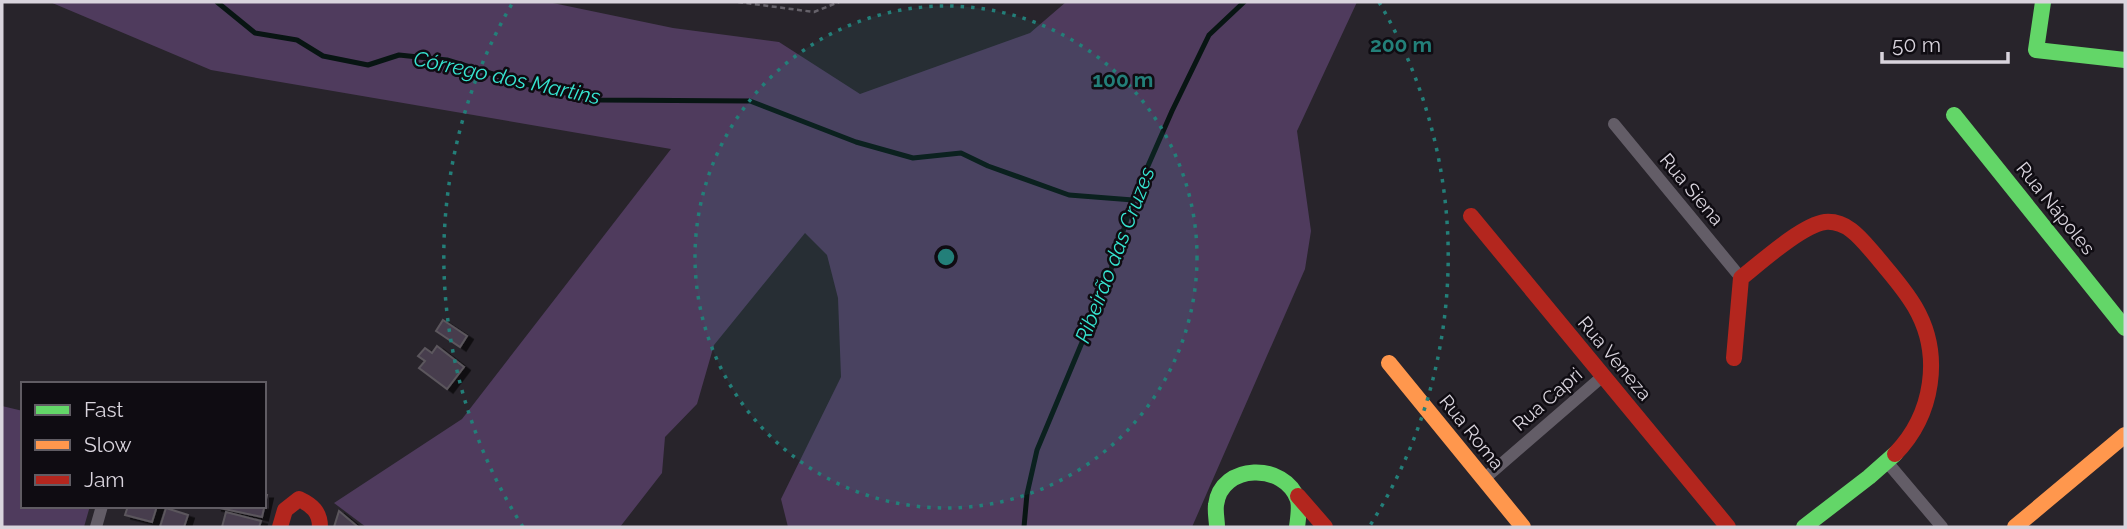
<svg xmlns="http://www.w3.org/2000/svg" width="2127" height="529" font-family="Raleway,sans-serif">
<defs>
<filter id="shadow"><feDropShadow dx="6" dy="3.5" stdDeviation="0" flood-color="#0009"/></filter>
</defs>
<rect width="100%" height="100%" fill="#28242b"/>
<g fill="#4f3b5d">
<polygon points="50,2 548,2 673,28 779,42 860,94 1030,33 1066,2 1357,2 1297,131 1311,231 1305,269 1192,527 788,527 781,499 841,377 838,298 827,255 805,233 714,345 697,404 665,437 662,473 620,527 366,527 334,503 462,419 671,149 211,70"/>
<polygon points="2,406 23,411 23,506 90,506 84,527 2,527"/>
</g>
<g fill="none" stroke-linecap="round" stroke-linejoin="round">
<g stroke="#081513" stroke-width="5">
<polyline points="217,2 255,33 297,40 323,56 368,65 399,55 447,60 536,87 601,100 750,101 856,142 913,158 961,153 988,166 1069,195 1133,200"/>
<polyline points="1024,527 1027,494 1037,450 1106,285 1133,200 1172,111 1209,35 1244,2"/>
</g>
</g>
<g fill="#463d4d" stroke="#5b575d" stroke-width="2" filter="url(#shadow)">
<polygon points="443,320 467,336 460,347 436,331"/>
<polygon points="437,346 464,367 447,389 419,368 425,361 418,356 425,348 432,353"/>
<polygon points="264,495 267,495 262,517 215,507 264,506"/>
<polygon points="128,506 157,506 152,522 125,515"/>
<polygon points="166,508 188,515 184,527 160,527"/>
<polygon points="339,511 358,527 334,527"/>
<polygon points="226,512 261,521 259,527 222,527"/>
</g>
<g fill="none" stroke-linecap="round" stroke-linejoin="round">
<polyline stroke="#66626a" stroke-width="2.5" stroke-dasharray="5 3.5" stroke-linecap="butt" points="738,2 814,12 839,2"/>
<g stroke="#635d67" stroke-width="12">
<polyline points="1614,124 1741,278"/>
<polyline points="1887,462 1942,527"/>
<polyline points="1484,479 1603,376"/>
<polyline points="96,527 102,506"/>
</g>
<g stroke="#63d668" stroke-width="16">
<polyline points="2043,2 2036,50 2125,60"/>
<polyline points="1954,115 2125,328"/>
<path d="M1217,527c0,-7 -2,-15 -1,-22 5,-42 69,-43 82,-5 2,8 0,19 -1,27"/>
<polyline points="1804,527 1869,477 1895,454"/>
</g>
<g stroke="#ff974d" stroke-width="16">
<polyline points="1389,363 1523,527"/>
<polyline points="2015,527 2125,435"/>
</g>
<g stroke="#b3261e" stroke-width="16">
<polyline points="1471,216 1728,527"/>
<path d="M1734,358l7,-80c19,-15 61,-53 84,-56 23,-2 37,18 51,34 13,16 28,32 39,51 28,48 18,108 -20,147"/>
<polyline points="1298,496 1325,527"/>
<path d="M280,527l5,-17 14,-11c13,6 21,13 21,28"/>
</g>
</g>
<circle cx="946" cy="257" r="251" fill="#237f79" fill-opacity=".12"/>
<g fill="none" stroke="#237f79" stroke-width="3.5" stroke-dasharray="3.5 7">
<circle cx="946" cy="257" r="251"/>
<path d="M523 527A502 502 0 0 1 513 2M1379 2A502 502 0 0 1 1369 527"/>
</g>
<g text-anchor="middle" stroke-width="5" stroke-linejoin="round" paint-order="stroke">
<g font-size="19" fill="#d9d4dd" stroke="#0f0c12">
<text transform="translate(1692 189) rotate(50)" y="7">Rua Siena</text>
<text transform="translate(2056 208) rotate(51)" y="7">Rua Nápoles</text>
<text transform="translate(1615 358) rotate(50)" y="7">Rua Veneza</text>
<text transform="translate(1547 399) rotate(-41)" y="7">Rua Capri</text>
<text transform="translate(1472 432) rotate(51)" y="7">Rua Roma</text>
</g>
<g font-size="21" font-style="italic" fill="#36e6d2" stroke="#0f0c12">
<text transform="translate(507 78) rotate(12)" y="7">Córrego dos Martins</text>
<text transform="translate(1115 255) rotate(-69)" y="7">Ribeirão das Cruzes</text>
</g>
</g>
<circle cx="946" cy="257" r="10" fill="#237f79" stroke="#0f0c12" stroke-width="3.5"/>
<g font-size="21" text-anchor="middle" font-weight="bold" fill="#237f79" stroke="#0f0c12" stroke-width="5" stroke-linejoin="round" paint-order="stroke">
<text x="1401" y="52">200 m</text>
<text x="1123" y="87">100 m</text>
</g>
<rect width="2127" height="529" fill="none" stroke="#d9d4dd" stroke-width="7"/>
<rect x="21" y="382" width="245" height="126" fill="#0f0c12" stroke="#605c63" stroke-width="2"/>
<rect x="35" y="405" width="35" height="10" fill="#63d668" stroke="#605c63" stroke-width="2"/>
<text x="84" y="417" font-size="21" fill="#d9d4dd">Fast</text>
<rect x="35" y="440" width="35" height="10" fill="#ff974d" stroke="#605c63" stroke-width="2"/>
<text x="84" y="452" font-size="21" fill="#d9d4dd">Slow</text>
<rect x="35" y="475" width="35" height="10" fill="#b3261e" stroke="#605c63" stroke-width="2"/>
<text x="84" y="487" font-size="21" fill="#d9d4dd">Jam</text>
<path d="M1882 52v10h126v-10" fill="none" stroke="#d9d4dd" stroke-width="3.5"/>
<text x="1892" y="52" font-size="21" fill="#d9d4dd" stroke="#0f0c12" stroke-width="5" paint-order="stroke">50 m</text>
</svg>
